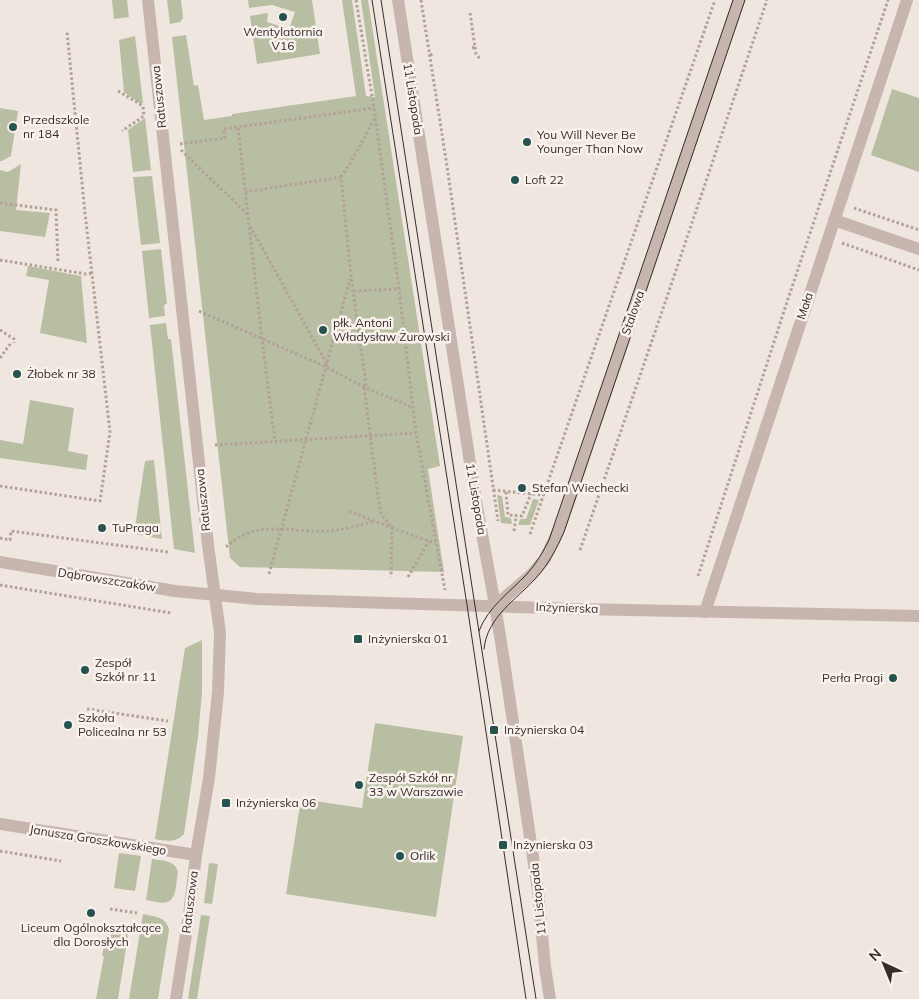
<svg xmlns="http://www.w3.org/2000/svg" width="919" height="999" font-family="Mulish,sans-serif">
<rect width="100%" height="100%" fill="#f0e6e0"/>
<g fill="#b8bea1">
<polygon points="112,0 127,0 129,17 114,19"/>
<polygon points="167,0 181,0 183,18 180,22 170,24"/>
<polygon points="248,0 312,0 320,54 257,64 250,16 267,13 268,15 267,22 289,29 295,12 272,5 249,8"/>
<polygon points="342,0 352,0 366,96 375,97 361,0 368,0 440,466 428,469 444,572 240,567 230,558 172,37 186,35 194,86 198,85 204,120 232,116 232,114 356,96"/>
<polygon points="135,36 143,103 139,103 124,92 119,40"/>
<polygon points="892,89 919,98 919,172 871,155"/>
<polygon points="0,108 18,111 11,156 2,161 0,161"/>
<polygon points="145,118 151,170 133,172 128,130"/>
<polygon points="21,164 16,210 50,213 45,237 0,231 0,170 8,172"/>
<polygon points="152,176 160,243 141,245 133,177"/>
<polygon points="161,249 167,304 164,305 165,316 149,318 142,251"/>
<polygon points="28,266 81,276 87,343 40,333 49,280 26,276"/>
<polygon points="166,323 168,339 171,339 195,553 174,549 150,325"/>
<polygon points="30,400 74,408 68,451 88,455 86,470 0,458 0,440 23,444"/>
<polygon points="154,460 162,539 134,534 145,461"/>
<polygon points="497,495 502,496 505,517 511,518 512,524 501,523"/>
<polygon points="533,499 539,500 530,525 518,525 520,519 526,519"/>
<path d="M202,640v52l-4,45 -14,97c-9,9 -17,7 -29,5l30,-191z"/>
<polygon points="375,723 463,736 436,917 286,894 301,799 362,808"/>
<polygon points="119,853 141,856 135,891 114,888"/>
<path d="M152,859c11,2 23,1 26,13 -2,9 -1,28 -11,30 -6,2 -15,-1 -21,-2z"/>
<polygon points="209,863 218,864 212,904 204,903"/>
<path d="M143,914c12,3 23,2 26,16l-11,69h-29z"/>
<polygon points="201,915 210,916 197,999 188,999"/>
<polygon points="107,928 126,933 128,936 118,999 96,999 104,956 102,956"/>
</g>
<g fill="none" stroke-linecap="round" stroke-linejoin="round">
<g stroke="#b3a097" stroke-width="3" stroke-dasharray="2.5 2.5" stroke-linecap="butt">
<polyline points="356,0 374,108 399,289 416,433 445,590"/>
<polyline points="421,0 447,166 498,521"/>
<polyline points="470,13 475,47 471,48"/>
<polyline points="475,47 476,54 481,60"/>
<polyline points="430,55 435,54"/>
<polyline points="118,91 143,106 144,116 122,131"/>
<polyline points="238,128 262,339 275,441"/>
<polyline points="180,144 225,138 224,129 374,108"/>
<polyline points="181,150 248,215"/>
<polyline points="341,177 351,162 375,118"/>
<polyline points="245,192 341,177 351,276 366,384 364,387 380,511 384,518 392,528 429,541 436,542"/>
<polyline points="0,203 56,210 58,263"/>
<polyline points="854,208 919,230"/>
<polyline points="250,226 327,364"/>
<polyline points="842,243 919,270"/>
<polyline points="0,260 86,274 93,273"/>
<polyline points="354,291 399,289"/>
<polyline points="199,311 326,367 364,387 412,407"/>
<polyline points="0,330 14,339 14,343"/>
<polyline points="0,358 11,343"/>
<polyline points="215,445 416,433"/>
<polyline points="0,486 100,501 110,432 85,213 67,32"/>
<polyline points="493,490 543,495"/>
<polyline points="506,492 508,515 522,516 531,494"/>
<polyline points="349,511 392,528 391,577"/>
<polyline points="514,531 516,516"/>
<polyline points="530,534 715,0"/>
<polyline points="0,538 10,540 11,531 168,552"/>
<path d="M226,547c5,-4 10,-9 16,-11 24,-13 54,-4 80,-5 18,0 36,-5 53,-10"/>
<polyline points="580,550 667,297 767,0"/>
<polyline points="269,574 350,279"/>
<polyline points="698,576 786,305 888,0"/>
<polyline points="408,577 429,541"/>
<polyline points="0,585 171,613"/>
<polyline points="87,709 168,721"/>
<polyline points="0,851 61,861"/>
<polyline points="110,909 137,913"/>
</g>
<g stroke="#c7b6ad" stroke-width="12">
<polyline points="834,220 919,249"/>
<polyline points="0,562 175,591 257,599 580,609 919,616"/>
<polyline points="495,606 532,574 545,559 560,527 739,0"/>
<polyline points="705,612 907,0"/>
<polyline points="0,824 196,855"/>
</g>
<g stroke="#c7b6ad" stroke-width="12">
<polyline points="148,0 208,545 220,633 218,692 209,778 196,855 189,915 176,999"/>
<polyline points="398,0 476,501 495,605 503,655 538,891 545,967 550,999"/>
</g>
<g stroke="#362d2b" stroke-width="1">
<polyline points="372,0 467,605 526,999"/>
<polyline points="381,0 536,999"/>
<path d="M479,631c9,-24 31,-39 48,-57 9,-10 16,-22 22,-34l184,-540"/>
<path d="M484,649c3,-32 32,-49 52,-71 12,-13 21,-30 28,-46l181,-532"/>
</g>
</g>
<g fill="#255350" stroke="#f8f1ec" stroke-width="2">
<circle cx="283" cy="17" r="5"/>
<circle cx="13" cy="127" r="5"/>
<circle cx="527" cy="142" r="5"/>
<circle cx="515" cy="180" r="5"/>
<circle cx="323" cy="330" r="5"/>
<circle cx="17" cy="374" r="5"/>
<circle cx="522" cy="488" r="5"/>
<circle cx="102" cy="528" r="5"/>
<rect x="353" y="634" width="10" height="10" rx="2.5"/>
<circle cx="85" cy="670" r="5"/>
<circle cx="893" cy="678" r="5"/>
<circle cx="68" cy="725" r="5"/>
<rect x="489" y="725" width="10" height="10" rx="2.5"/>
<circle cx="359" cy="785" r="5"/>
<rect x="221" y="798" width="10" height="10" rx="2.5"/>
<rect x="498" y="840" width="10" height="10" rx="2.5"/>
<circle cx="400" cy="856" r="5"/>
<circle cx="91" cy="913" r="5"/>
</g>
<g text-anchor="middle" stroke-width="5" stroke-linejoin="round" paint-order="stroke">
<g font-size="12" fill="#362d2b" stroke="#f8f1ec" text-anchor="start">
<text x="283" y="36" text-anchor="middle">Wentylatornia<tspan x="283" dy="14">V16</tspan></text>
<text x="23" y="124">Przedszkole<tspan x="23" dy="14">nr 184</tspan></text>
<text x="537" y="139">You Will Never Be<tspan x="537" dy="14">Younger Than Now</tspan></text>
<text x="525" y="184">Loft 22</text>
<text x="333" y="327">płk. Antoni<tspan x="333" dy="14">Władysław Żurowski</tspan></text>
<text x="27" y="378">Żłobek nr 38</text>
<text x="532" y="492">Stefan Wiechecki</text>
<text x="112" y="532">TuPraga</text>
<text x="368" y="643">Inżynierska 01</text>
<text x="95" y="667">Zespół<tspan x="95" dy="14">Szkół nr 11</tspan></text>
<text x="883" y="682" text-anchor="end">Perła Pragi</text>
<text x="78" y="722">Szkoła<tspan x="78" dy="14">Policealna nr 53</tspan></text>
<text x="504" y="734">Inżynierska 04</text>
<text x="369" y="782">Zespół Szkół nr<tspan x="369" dy="14">33 w Warszawie</tspan></text>
<text x="236" y="807">Inżynierska 06</text>
<text x="513" y="849">Inżynierska 03</text>
<text x="410" y="860">Orlik</text>
<text x="91" y="932" text-anchor="middle">Liceum Ogólnokształcące<tspan x="91" dy="14">dla Dorosłych</tspan></text>
</g>
<g font-size="12" fill="#362d2b" stroke="#f8f1ec">
<text transform="translate(159 97) rotate(-96)" y="4">Ratuszowa</text>
<text transform="translate(413 99) rotate(81)" y="4">11 Listopada</text>
<text transform="translate(805 306) rotate(-72)" y="4">Mała</text>
<text transform="translate(633 313) rotate(-71)" y="4">Stalowa</text>
<text transform="translate(476 499) rotate(80)" y="4">11 Listopada</text>
<text transform="translate(203 500) rotate(-96)" y="4">Ratuszowa</text>
<text transform="translate(107 580) rotate(9)" y="4">Dąbrowszczaków</text>
<text transform="translate(567 608) rotate(2)" y="4">Inżynierska</text>
<text transform="translate(98 840) rotate(9)" y="4">Janusza Groszkowskiego</text>
<text transform="translate(538 899) rotate(-96)" y="4">11 Listopada</text>
<text transform="translate(190 902) rotate(-83)" y="4">Ratuszowa</text>
</g>
</g>
<g transform="translate(884 964) rotate(316)" stroke="#f8f1ec" stroke-width="4" paint-order="stroke">
<path d="M0-4L9 19L0 12L-9 19Z" fill="#362d2b"/>
<text y="-8" font-size="14" font-weight="bold" text-anchor="middle" fill="#362d2b">N</text>
</g>
</svg>
